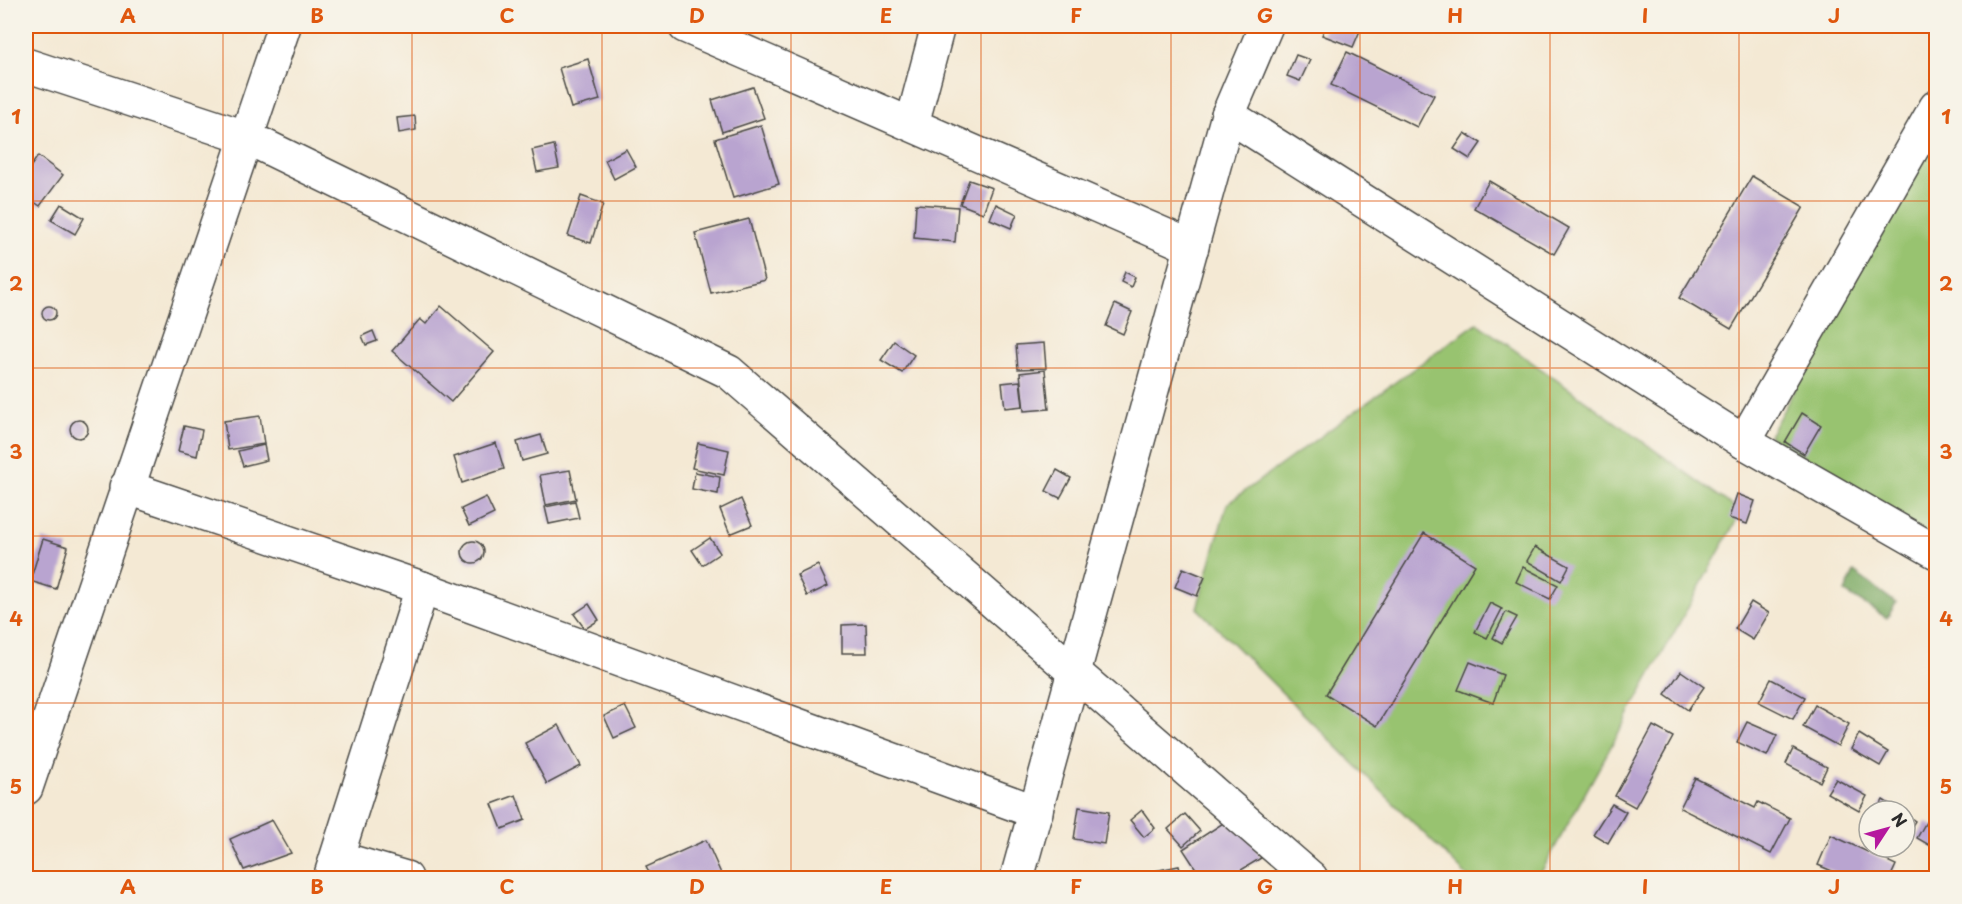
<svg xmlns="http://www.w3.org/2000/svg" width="1962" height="904" font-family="'Playpen Sans',sans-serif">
<rect width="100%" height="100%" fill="#f7f3e8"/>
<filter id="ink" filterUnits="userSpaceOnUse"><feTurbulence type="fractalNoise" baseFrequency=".0167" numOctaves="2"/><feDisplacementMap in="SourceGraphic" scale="12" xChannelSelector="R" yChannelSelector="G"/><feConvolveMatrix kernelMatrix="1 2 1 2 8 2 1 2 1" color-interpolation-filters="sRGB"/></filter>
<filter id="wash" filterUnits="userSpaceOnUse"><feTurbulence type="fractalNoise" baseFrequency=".008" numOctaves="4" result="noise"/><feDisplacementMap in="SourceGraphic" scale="24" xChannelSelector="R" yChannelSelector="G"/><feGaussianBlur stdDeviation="1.35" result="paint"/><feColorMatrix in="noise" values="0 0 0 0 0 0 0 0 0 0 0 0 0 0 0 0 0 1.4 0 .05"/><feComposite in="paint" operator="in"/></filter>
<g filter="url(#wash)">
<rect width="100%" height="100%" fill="#f4e9d4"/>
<g fill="#98c36f" stroke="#62774d" stroke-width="1.5">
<polygon points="1936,133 1936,540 1769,436"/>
<polygon points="1477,323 1741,512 1538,878 1469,878 1197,608 1227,504"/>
</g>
<polygon fill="#7aa962" stroke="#526a46" stroke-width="1.5" points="1854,572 1896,603 1887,618 1845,592"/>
<g id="blocks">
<g fill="#b9a4d0">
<polygon points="1326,26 1362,26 1353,47 1322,35"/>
<polygon points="1347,52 1434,95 1417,127 1331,85"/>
<polygon points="1296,55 1310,60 1300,81 1287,76"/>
<polygon points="588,59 600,100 571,108 559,68"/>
<polygon points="753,87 764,118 722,132 712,100"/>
<polygon points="415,116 416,130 399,133 397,118"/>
<polygon points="761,125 779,184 733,198 715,139"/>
<polygon points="1465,133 1481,143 1470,159 1454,149"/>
<polygon points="554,145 559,168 537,172 532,150"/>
<polygon points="626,149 636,167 614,179 605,160"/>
<polygon points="38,156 63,175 40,206 26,196 26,173"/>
<polygon points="1752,176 1804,207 1731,329 1679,298"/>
<polygon points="969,180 992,188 983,213 960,204"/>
<polygon points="1489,181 1569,228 1554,254 1474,208"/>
<polygon points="581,196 603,204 591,243 568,236"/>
<polygon points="61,204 84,218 75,234 51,220"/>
<polygon points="916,204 958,207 955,242 914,238"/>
<polygon points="996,204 1017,214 1011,228 990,219"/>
<polygon points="749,219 765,280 711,293 695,233"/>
<polygon points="1125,272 1135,277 1131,287 1121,282"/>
<polygon points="1115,304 1132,312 1123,334 1106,326"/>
<polygon points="441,306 494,352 451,402 392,351 420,319 426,324"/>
<circle cx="49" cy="313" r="7"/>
<polygon points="373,331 377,341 366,345 362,336"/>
<polygon points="894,341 914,355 902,373 881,360"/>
<polygon points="1044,343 1046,368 1018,369 1016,345"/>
<polygon points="1045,370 1049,409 1024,411 1020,373"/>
<polygon points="1020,381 1023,406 1005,408 1002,383"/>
<polygon points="1802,413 1821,425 1804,454 1785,442"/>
<polygon points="260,416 264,444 228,450 224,421"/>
<circle cx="79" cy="429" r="9"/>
<polygon points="184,426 202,430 197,456 178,451"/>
<polygon points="541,435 547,454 522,461 517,442"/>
<polygon points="496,443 504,469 462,483 454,457"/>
<polygon points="698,443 729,450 724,475 692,468"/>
<polygon points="264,445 267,460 243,466 238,451"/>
<polygon points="570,470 576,499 546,505 540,475"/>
<polygon points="1057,470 1071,478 1060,498 1046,491"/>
<polygon points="695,472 720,477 718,494 692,489"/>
<polygon points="1737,494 1755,501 1747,524 1729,518"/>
<polygon points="486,497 494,514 469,526 461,509"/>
<polygon points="741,499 752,525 730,534 720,509"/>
<polygon points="575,501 579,518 549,524 545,507"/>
<polygon points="1424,533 1475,565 1377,726 1326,694"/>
<polygon points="710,538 720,553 702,565 692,550"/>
<polygon points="43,539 68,547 56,589 30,581"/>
<circle cx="473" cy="552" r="11"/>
<polygon points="1535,547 1569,566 1561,581 1527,561"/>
<polygon points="818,565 828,586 807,596 797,575"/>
<polygon points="1523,567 1558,585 1550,599 1516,582"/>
<polygon points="1183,568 1205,577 1197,596 1175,587"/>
<polygon points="1751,602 1769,613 1753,640 1735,629"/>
<polygon points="1490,603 1502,609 1487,638 1475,632"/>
<polygon points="589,604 599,620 585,629 574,614"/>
<polygon points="1506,612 1517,617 1502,643 1493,638"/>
<polygon points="866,624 867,653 842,653 842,625"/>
<polygon points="1470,662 1503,675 1493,703 1458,690"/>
<polygon points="1681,671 1704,687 1688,710 1665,694"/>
<polygon points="1771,679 1805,697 1793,719 1759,702"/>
<polygon points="1815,705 1849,724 1838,746 1803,727"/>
<polygon points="625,706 636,728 614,738 604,716"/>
<polygon points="1747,722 1777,735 1767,756 1737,742"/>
<polygon points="559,725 581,766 547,784 525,743"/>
<polygon points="1653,726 1673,737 1635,807 1615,796"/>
<polygon points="1859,734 1888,752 1880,766 1851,749"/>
<polygon points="1793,749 1827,767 1820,782 1786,764"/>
<polygon points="1695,778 1755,808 1758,802 1790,818 1771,854 1680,808"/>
<polygon points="1836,779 1867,796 1859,811 1827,793"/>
<polygon points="516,795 525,820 502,829 492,804"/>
<polygon points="1883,800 1900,811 1877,811"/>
<polygon points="1612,804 1626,812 1608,843 1593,834"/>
<polygon points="1079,807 1109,812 1104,844 1074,839"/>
<polygon points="1142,810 1155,828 1144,837 1130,820"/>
<polygon points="1185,814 1200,831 1183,846 1168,829"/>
<polygon points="1905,814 1915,821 1905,837"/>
<polygon points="1234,816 1261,858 1228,878 1202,878 1183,849"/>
<polygon points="272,820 291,853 244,870 230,839"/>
<polygon points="1926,822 1936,828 1936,849 1917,838"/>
<polygon points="1831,835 1896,865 1890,878 1848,878 1818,865"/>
<polygon points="706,840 723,878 652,878 646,867"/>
<polygon points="1179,866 1182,878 1151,878 1149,872"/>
</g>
</g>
</g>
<g filter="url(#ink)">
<use href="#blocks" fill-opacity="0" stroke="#494844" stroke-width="1.5"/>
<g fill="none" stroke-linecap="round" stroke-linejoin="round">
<g stroke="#494844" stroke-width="36">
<g id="minor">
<polyline points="685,26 1192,247"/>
<polyline points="26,65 248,138 729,372 1311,878"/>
<polyline points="1936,107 1744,442 1936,552"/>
<polyline points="1228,115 1744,442"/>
<polyline points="912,124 938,26"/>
<polyline points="126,487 422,588 1036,812"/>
<polyline points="26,788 284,26"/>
<polyline points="338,858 406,878"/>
<polyline points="330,878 422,588"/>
<polyline points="1017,878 1228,115 1266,26"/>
</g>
</g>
<use href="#minor" stroke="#fff" stroke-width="33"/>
</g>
</g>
<path fill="none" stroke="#df570e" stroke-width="1.5" stroke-opacity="0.55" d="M223,26v852M412,26v852M602,26v852M791,26v852M981,26v852M1171,26v852M1360,26v852M1550,26v852M1739,26v852M26,201h1910M26,368h1910M26,536h1910M26,703h1910"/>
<rect width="1962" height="904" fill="none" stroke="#f7f3e8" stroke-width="66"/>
<g transform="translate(1887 829) rotate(54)"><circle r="28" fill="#f7f3e8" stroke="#a5a39c" stroke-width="1.5"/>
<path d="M0-4.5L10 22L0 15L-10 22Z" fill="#b5179e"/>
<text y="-9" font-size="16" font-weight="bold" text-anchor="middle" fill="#2b2b2b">N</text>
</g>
<rect x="33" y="33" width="1896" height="838" fill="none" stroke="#df570e" stroke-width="2"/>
<g font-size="20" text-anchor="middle" font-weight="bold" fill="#df570e">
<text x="128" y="23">A</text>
<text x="317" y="23">B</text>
<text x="507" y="23">C</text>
<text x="697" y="23">D</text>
<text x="886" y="23">E</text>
<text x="1076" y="23">F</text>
<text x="1265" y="23">G</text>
<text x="1455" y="23">H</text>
<text x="1645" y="23">I</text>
<text x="1834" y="23">J</text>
<text x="16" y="124">1</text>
<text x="1946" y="124">1</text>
<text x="16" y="291">2</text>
<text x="1946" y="291">2</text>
<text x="16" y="459">3</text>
<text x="1946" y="459">3</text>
<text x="16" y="626">4</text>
<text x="1946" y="626">4</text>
<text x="16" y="794">5</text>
<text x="1946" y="794">5</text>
<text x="128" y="894">A</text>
<text x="317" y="894">B</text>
<text x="507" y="894">C</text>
<text x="697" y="894">D</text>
<text x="886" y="894">E</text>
<text x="1076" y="894">F</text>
<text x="1265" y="894">G</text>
<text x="1455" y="894">H</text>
<text x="1645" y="894">I</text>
<text x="1834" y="894">J</text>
</g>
</svg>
